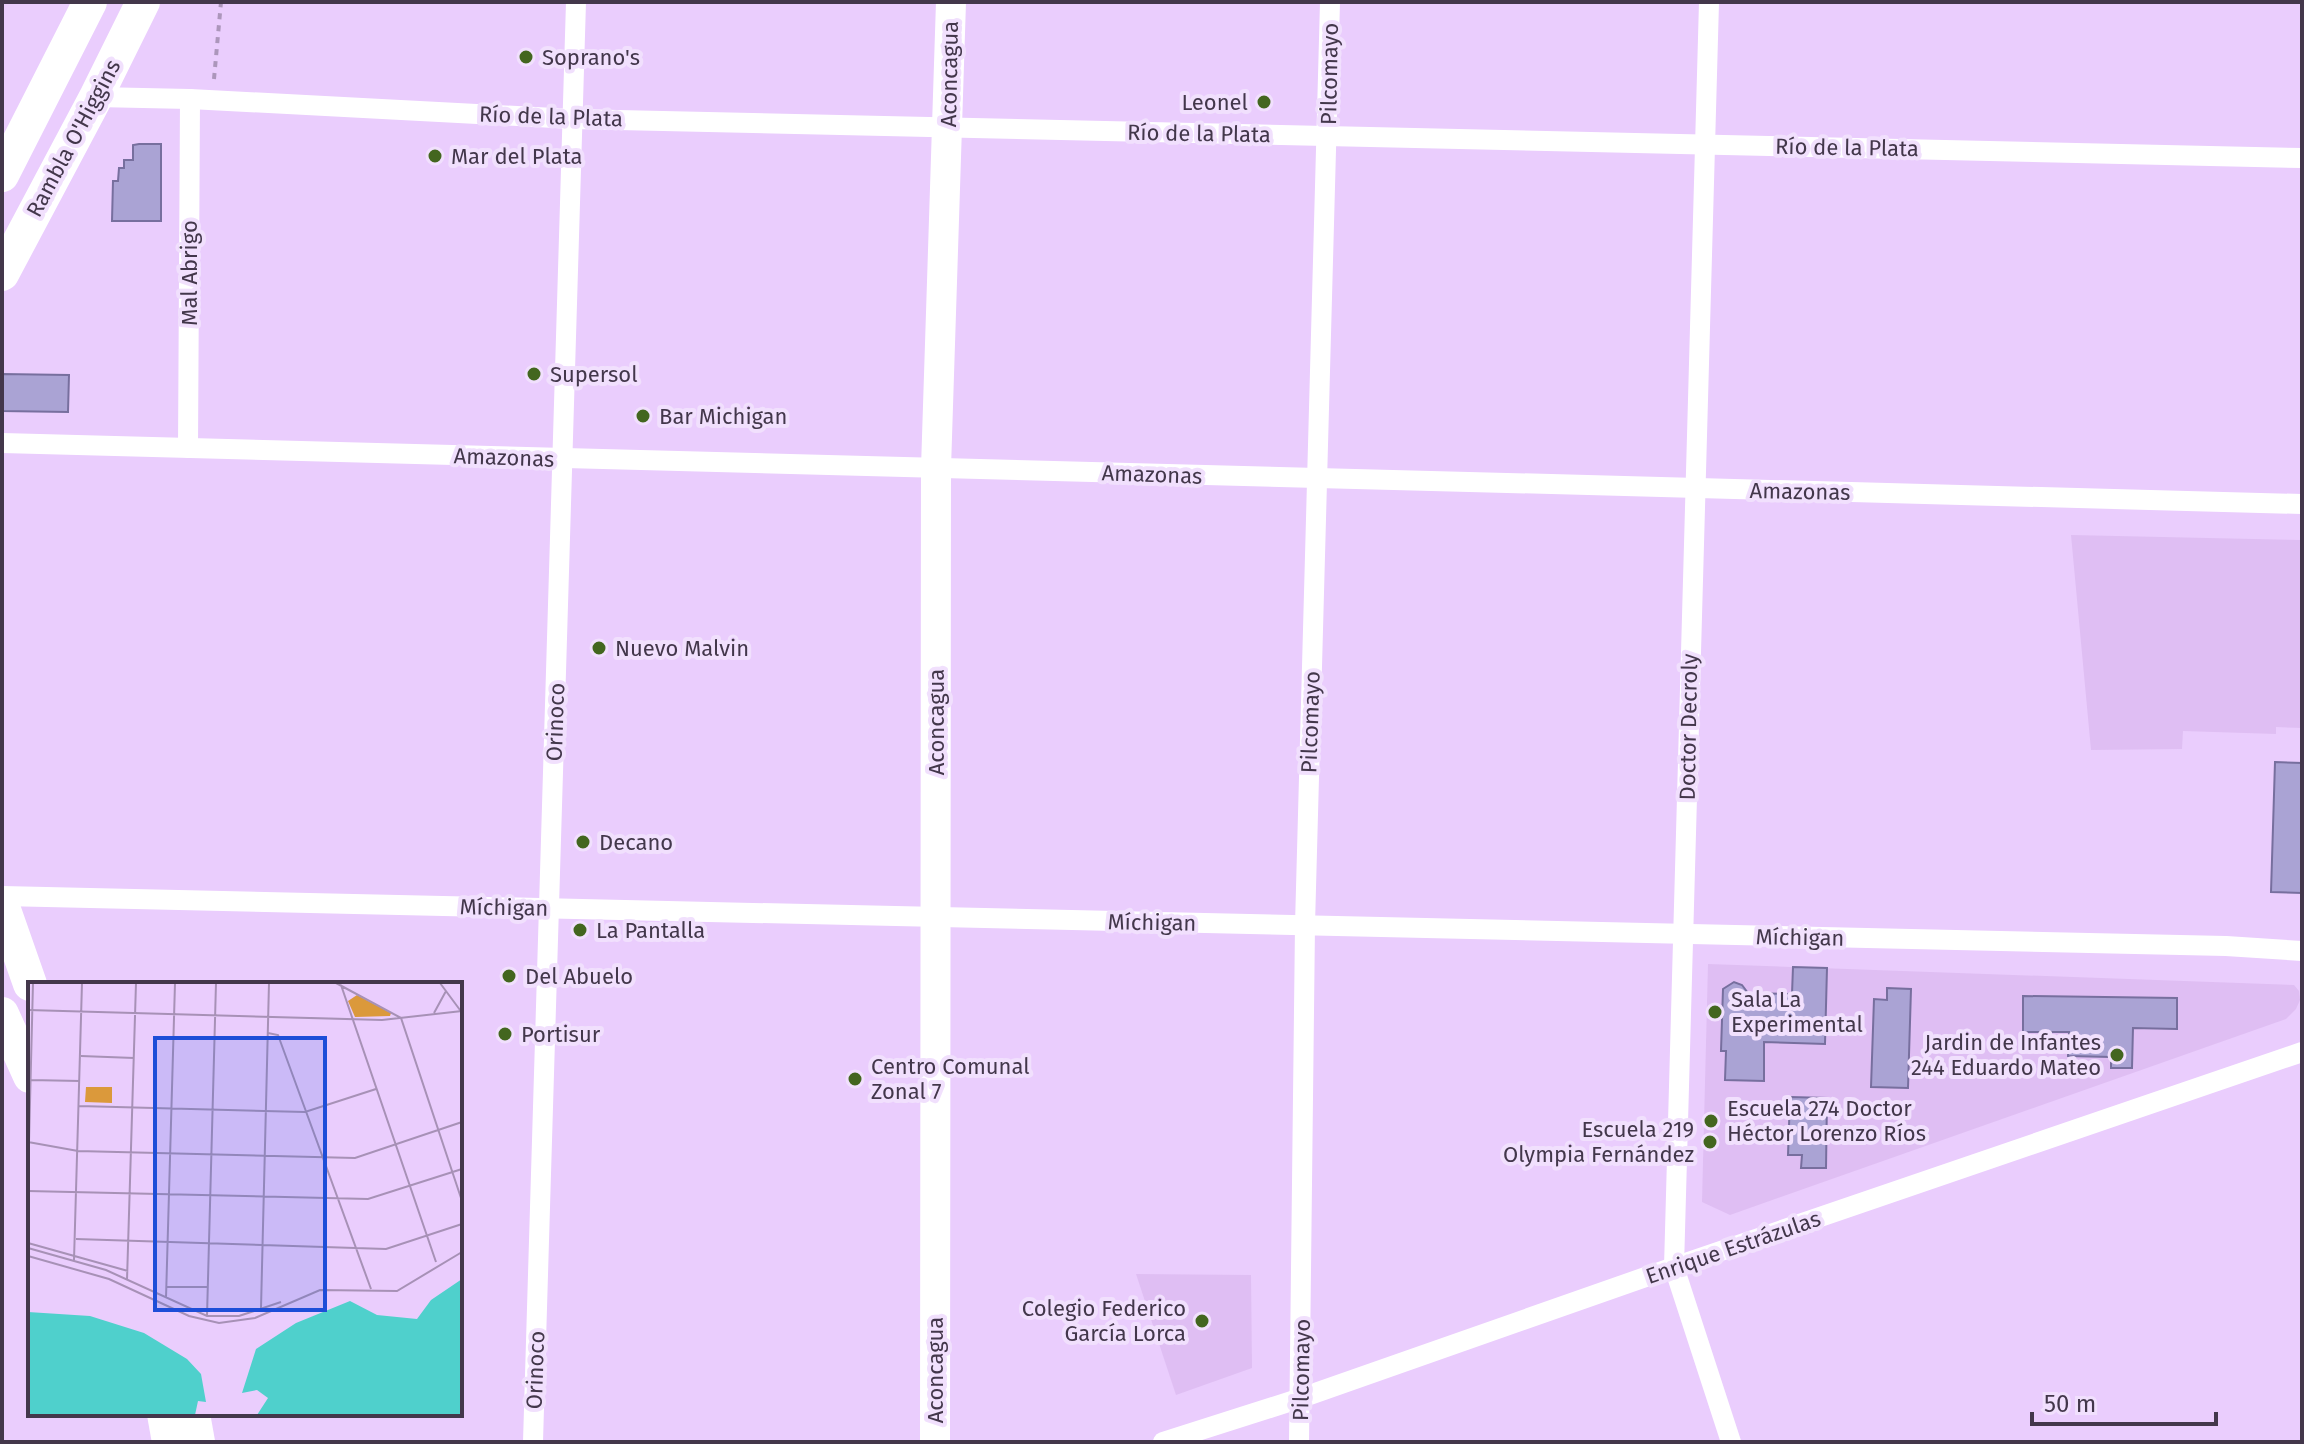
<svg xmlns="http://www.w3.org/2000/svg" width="2304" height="1444" font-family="'Fira Sans',sans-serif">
<rect width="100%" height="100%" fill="#eacdfd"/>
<g fill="#dfbef3">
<polygon points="2071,535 2302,540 2302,728 2276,727 2276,734 2183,731 2182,749 2091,750"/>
<polygon points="1708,964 2294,985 2299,991 2300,1000 2296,1009 2286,1019 1730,1215 1702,1202"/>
<polygon points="1136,1274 1251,1275 1252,1368 1176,1395"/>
</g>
<g fill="#aaa3d4" stroke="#776f9e" stroke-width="2">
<polygon points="139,144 161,144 161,221 112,221 113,181 118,181 119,168 124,168 124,160 133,160 133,145"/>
<polygon points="2,374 69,375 68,412 2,411"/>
<polygon points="2275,762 2302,763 2302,893 2271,892"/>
<polygon points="1793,967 1827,968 1825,1044 1764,1042 1764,1081 1725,1080 1726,1051 1721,1051 1723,989 1734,982 1742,985 1748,993 1792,994"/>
<polygon points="1887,988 1911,989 1908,1088 1871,1087 1874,999 1887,1000"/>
<polygon points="2023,996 2177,998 2177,1029 2133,1028 2132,1068 2111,1068 2111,1057 2068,1056 2069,1032 2023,1032"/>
<polygon points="1790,1097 1827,1098 1826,1168 1801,1168 1802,1155 1788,1155"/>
</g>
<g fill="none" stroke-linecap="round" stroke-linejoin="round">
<polyline stroke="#ac96bb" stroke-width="4" stroke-dasharray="6 6" stroke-linecap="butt" points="214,79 221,2"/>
<g stroke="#fff" stroke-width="20">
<polyline points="1709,2 1674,1267 1731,1442"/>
<polyline points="96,97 190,99 573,119 2302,158"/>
<polyline points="2,443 2302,504"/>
<polyline points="188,448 190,99"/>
<polyline points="2,896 2226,946 2302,951"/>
<polyline points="533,1442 576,2"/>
<polyline points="1163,1442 1301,1398 1674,1267 2302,1052"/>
<polyline points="1299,1442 1305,925 1330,2"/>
</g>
<polyline stroke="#fff" stroke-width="30" points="935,1442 936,468 951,2"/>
<g stroke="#fff" stroke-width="34">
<polyline points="2,175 90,2"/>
<polyline points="2,274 96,97 143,2"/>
<polyline points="2,904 30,984"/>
<polyline points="2,1014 30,1076"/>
<polyline points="164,1414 169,1442"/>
<polyline points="193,1414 198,1442"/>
</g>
</g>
<g fill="#43661f" stroke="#f1e0fd" stroke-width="3">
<circle cx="526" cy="57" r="8"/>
<circle cx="1264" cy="102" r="8"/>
<circle cx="435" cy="156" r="8"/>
<circle cx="534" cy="374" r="8"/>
<circle cx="643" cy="416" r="8"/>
<circle cx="599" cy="648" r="8"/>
<circle cx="583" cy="842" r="8"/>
<circle cx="580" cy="930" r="8"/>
<circle cx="509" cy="976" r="8"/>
<circle cx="1715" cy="1012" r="8"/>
<circle cx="505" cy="1034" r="8"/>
<circle cx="2117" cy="1055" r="8"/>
<circle cx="855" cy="1079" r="8"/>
<circle cx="1711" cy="1121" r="8"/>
<circle cx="1710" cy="1142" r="8"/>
<circle cx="1202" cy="1321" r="8"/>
</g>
<g text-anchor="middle" stroke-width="8" stroke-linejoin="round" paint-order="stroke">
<g font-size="22" fill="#43374b" stroke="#f1e0fd" text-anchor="start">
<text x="542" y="65">Soprano's</text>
<text x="1248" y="110" text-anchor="end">Leonel</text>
<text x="451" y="164">Mar del Plata</text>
<text x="550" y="382">Supersol</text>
<text x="659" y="424">Bar Michigan</text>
<text x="615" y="656">Nuevo Malvin</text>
<text x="599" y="850">Decano</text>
<text x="596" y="938">La Pantalla</text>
<text x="525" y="984">Del Abuelo</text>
<text x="1731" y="1007">Sala La<tspan x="1731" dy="25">Experimental</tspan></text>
<text x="521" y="1042">Portisur</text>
<text x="2101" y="1050" text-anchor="end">Jardin de Infantes<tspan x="2101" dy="25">244 Eduardo Mateo</tspan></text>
<text x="871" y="1074">Centro Comunal<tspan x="871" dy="25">Zonal 7</tspan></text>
<text x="1727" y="1116">Escuela 274 Doctor<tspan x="1727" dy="25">Héctor Lorenzo Ríos</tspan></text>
<text x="1694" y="1137" text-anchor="end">Escuela 219<tspan x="1694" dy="25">Olympia Fernández</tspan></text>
<text x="1186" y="1316" text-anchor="end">Colegio Federico<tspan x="1186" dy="25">García Lorca</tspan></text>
</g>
<g font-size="22" fill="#43374b" stroke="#f1e0fd">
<text transform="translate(949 74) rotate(-89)" y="8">Aconcagua</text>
<text transform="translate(1329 74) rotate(-89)" y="8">Pilcomayo</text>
<text transform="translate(551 116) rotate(2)" y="8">Río de la Plata</text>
<text transform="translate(1199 133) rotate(1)" y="8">Río de la Plata</text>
<text transform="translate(73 138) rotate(-62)" y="8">Rambla O'Higgins</text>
<text transform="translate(1847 147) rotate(1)" y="8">Río de la Plata</text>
<text transform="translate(189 273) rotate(-90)" y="8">Mal Abrigo</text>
<text transform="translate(504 457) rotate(2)" y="8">Amazonas</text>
<text transform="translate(1152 474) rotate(2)" y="8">Amazonas</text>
<text transform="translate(1800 491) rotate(1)" y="8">Amazonas</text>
<text transform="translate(555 722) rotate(-88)" y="8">Orinoco</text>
<text transform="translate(936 722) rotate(-90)" y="8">Aconcagua</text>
<text transform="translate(1310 722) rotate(-88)" y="8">Pilcomayo</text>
<text transform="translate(1688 727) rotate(-89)" y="8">Doctor Decroly</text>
<text transform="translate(504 907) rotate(1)" y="8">Míchigan</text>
<text transform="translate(1152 922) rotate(1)" y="8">Míchigan</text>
<text transform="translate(1800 937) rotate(1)" y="8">Míchigan</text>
<text transform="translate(1733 1247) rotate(-19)" y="8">Enrique Estrázulas</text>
<text transform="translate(535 1370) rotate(-88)" y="8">Orinoco</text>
<text transform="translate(935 1370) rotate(-90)" y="8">Aconcagua</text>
<text transform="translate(1301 1370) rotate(-89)" y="8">Pilcomayo</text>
</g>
</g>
<g transform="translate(28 982)">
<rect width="434" height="434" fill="#eacdfd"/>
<path d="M329,13l34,18 -1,3 -35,1 -7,-16zM58,105h26v16l-27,-1z" fill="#db993b"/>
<path d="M434,297v136h-205l11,-17 -11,-8 -15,3 14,-44 40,-26 54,-22 27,14 40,4 14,-19zM0,330l62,4 54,17 43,26 14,15 5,28 -8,-1 -3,14h-167z" fill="#4fd0cc"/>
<path fill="none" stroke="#a791b6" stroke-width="2" d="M308,1l65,35 61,183M412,1l20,27M313,3l95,277M0,28l354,10 80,-9M406,31l12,-22M240,51l10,2 93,254M53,74l53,2M2,98l50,1M51,124l226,6 71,-23M0,160l50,9 277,7 107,-36M1,160l4,-159M0,209l340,8 94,-30M48,257l310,10 76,-25M0,261l100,28M0,266l78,22 101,46h32l42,-14M0,274l81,23 80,37 30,7 36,-5 65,-28 77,1 65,-39M46,278l8,-277M99,298l9,-297M139,305h41M138,316l9,-315M233,326l8,-325M179,334l9,-333"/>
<path fill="#1d4ed8" fill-opacity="0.15" stroke="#1d4ed8" stroke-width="4" d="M127,56h170v272h-170z"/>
<rect width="434" height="434" fill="none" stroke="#43374b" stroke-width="4"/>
</g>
<rect width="2304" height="1444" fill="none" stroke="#43374b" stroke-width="8"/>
<path d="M2032 1412v12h184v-12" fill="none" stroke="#43374b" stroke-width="4"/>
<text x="2044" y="1412" font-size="24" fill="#43374b" stroke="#f1e0fd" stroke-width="6" paint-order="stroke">50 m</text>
</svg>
